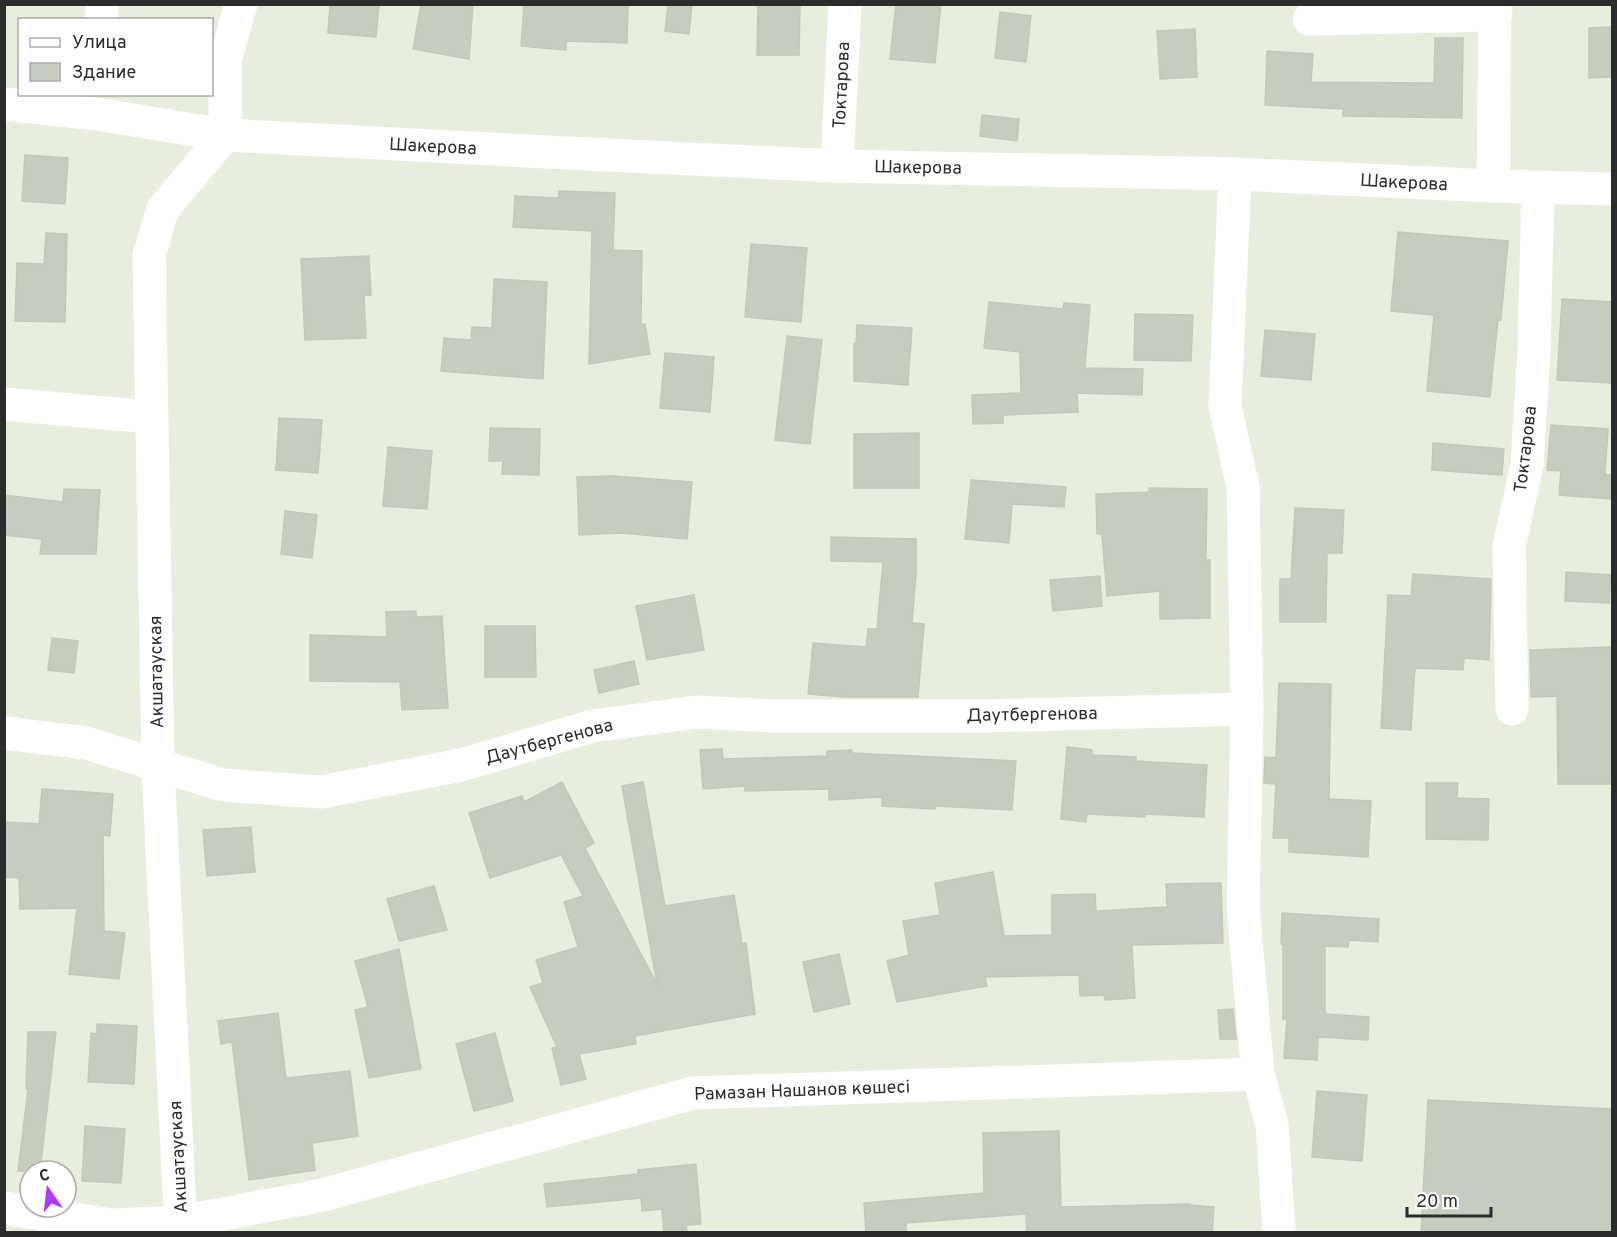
<svg xmlns="http://www.w3.org/2000/svg" width="1617" height="1237" font-family="Overpass,sans-serif">
<rect width="100%" height="100%" fill="#e8eedd"/>
<g fill="#c7ccc0" stroke="#c1cab7" stroke-width="1.5">
<polygon points="330,4 379,4 376,37 328,33"/>
<polygon points="421,4 473,4 469,59 413,49"/>
<polygon points="524,4 628,4 627,43 566,41 566,50 521,46"/>
<polygon points="668,4 692,4 689,34 665,31"/>
<polygon points="758,4 800,4 799,55 757,55"/>
<polygon points="896,4 941,4 935,63 890,59"/>
<polygon points="1000,12 1031,16 1026,62 995,58"/>
<polygon points="1612,27 1612,77 1589,78 1589,28"/>
<polygon points="1195,29 1197,77 1160,79 1157,31"/>
<polygon points="1435,38 1463,38 1462,118 1343,116 1343,109 1265,105 1267,51 1313,54 1311,82 1434,83"/>
<polygon points="982,115 1019,119 1017,141 980,136"/>
<polygon points="25,155 68,158 65,204 22,201"/>
<polygon points="559,191 615,193 613,250 642,251 641,325 645,324 650,354 589,364 592,231 513,227 515,196 559,198"/>
<polygon points="1398,232 1508,241 1501,320 1498,320 1490,397 1427,391 1434,315 1391,311"/>
<polygon points="46,233 67,234 65,322 15,321 17,263 44,264"/>
<polygon points="751,244 807,248 801,322 745,317"/>
<polygon points="369,256 371,295 364,295 366,338 305,340 301,259"/>
<polygon points="494,279 547,282 543,379 441,371 444,338 471,340 472,327 492,328"/>
<polygon points="1562,299 1612,302 1612,383 1557,380"/>
<polygon points="989,302 1063,309 1064,303 1090,305 1085,368 1143,369 1142,395 1077,393 1078,412 1003,415 1003,423 973,424 972,395 1021,393 1020,352 984,348"/>
<polygon points="1135,314 1193,315 1191,361 1134,360"/>
<polygon points="857,325 912,328 908,385 854,381 854,343 856,343"/>
<polygon points="1265,330 1315,334 1311,380 1261,376"/>
<polygon points="787,336 822,340 810,444 775,440"/>
<polygon points="665,353 714,357 710,412 660,408"/>
<polygon points="279,418 322,420 318,473 276,470"/>
<polygon points="1551,425 1608,429 1605,475 1612,475 1612,499 1559,495 1561,471 1547,470"/>
<polygon points="490,428 540,429 539,475 502,474 503,461 489,461"/>
<polygon points="919,433 919,488 854,488 854,434"/>
<polygon points="1433,443 1504,449 1502,475 1432,470"/>
<polygon points="388,447 432,451 427,509 383,506"/>
<polygon points="614,476 692,482 687,539 621,533 579,535 577,477"/>
<polygon points="971,480 1066,487 1064,507 1012,504 1009,543 965,539"/>
<polygon points="1149,488 1207,489 1206,560 1210,560 1210,618 1160,619 1160,591 1107,596 1102,534 1097,534 1096,494 1149,492"/>
<polygon points="64,489 100,490 96,554 40,554 42,539 4,535 4,495 63,502"/>
<polygon points="1295,508 1344,510 1342,553 1327,553 1326,622 1280,622 1280,579 1291,579"/>
<polygon points="285,511 317,515 312,558 281,554"/>
<polygon points="831,537 916,539 916,574 912,623 924,624 918,697 846,697 808,694 813,643 866,647 868,629 877,629 883,562 831,561"/>
<polygon points="1566,572 1611,575 1609,603 1565,601"/>
<polygon points="1413,574 1491,579 1489,660 1464,658 1463,670 1415,668 1411,730 1381,728 1388,595 1411,596"/>
<polygon points="1100,576 1102,606 1053,611 1050,580"/>
<polygon points="694,595 704,650 647,660 636,606"/>
<polygon points="416,611 416,617 442,616 448,708 402,710 400,682 310,681 310,635 387,637 386,612"/>
<polygon points="485,626 535,626 536,677 485,677"/>
<polygon points="52,638 78,641 74,673 48,670"/>
<polygon points="1612,647 1612,784 1558,784 1557,696 1531,697 1530,650"/>
<polygon points="634,661 639,684 599,693 594,670"/>
<polygon points="1279,683 1331,684 1329,799 1371,801 1368,857 1289,852 1289,838 1273,838 1276,784 1264,783 1265,757 1276,758"/>
<polygon points="1067,747 1092,750 1092,755 1136,757 1136,761 1207,765 1204,817 1145,814 1145,817 1087,814 1086,822 1061,819"/>
<polygon points="722,749 723,759 827,756 827,751 852,750 852,753 1016,761 1012,810 936,806 935,809 882,806 882,797 829,800 829,789 745,791 745,786 703,789 700,750"/>
<polygon points="562,782 594,843 585,848 657,984 622,786 643,782 665,906 734,895 742,944 746,943 755,1014 635,1036 636,1044 579,1054 586,1079 561,1085 552,1048 557,1047 530,987 543,983 536,960 578,947 564,902 583,896 561,855 490,878 469,813 522,796 524,802"/>
<polygon points="1426,783 1458,783 1457,798 1489,799 1488,840 1426,839"/>
<polygon points="42,789 113,794 110,836 103,835 104,931 125,933 119,979 69,974 77,908 20,909 19,878 4,877 4,822 39,824"/>
<polygon points="251,827 255,872 207,876 203,830"/>
<polygon points="993,872 1004,936 1052,935 1052,895 1095,894 1096,911 1167,907 1166,884 1221,883 1223,943 1132,945 1135,998 1105,1000 1104,995 1080,996 1079,975 985,977 987,986 897,1002 887,961 909,955 903,921 940,915 935,883"/>
<polygon points="434,886 447,930 399,941 387,899"/>
<polygon points="1282,913 1379,919 1378,942 1349,940 1348,947 1325,946 1325,1014 1369,1017 1368,1040 1318,1037 1317,1060 1284,1058 1287,1019 1283,1019 1283,944 1281,944"/>
<polygon points="399,949 421,1069 369,1078 355,1010 368,1007 355,961"/>
<polygon points="839,954 850,1004 814,1012 803,962"/>
<polygon points="1233,1009 1236,1039 1220,1039 1218,1010"/>
<polygon points="278,1013 286,1078 350,1071 358,1136 312,1143 315,1170 249,1180 232,1042 221,1044 218,1021"/>
<polygon points="97,1024 137,1026 134,1084 88,1082 91,1033 97,1034"/>
<polygon points="28,1032 56,1032 40,1171 18,1171 28,1089 26,1089"/>
<polygon points="495,1033 513,1101 474,1111 456,1044"/>
<polygon points="1317,1091 1367,1095 1362,1161 1312,1157"/>
<polygon points="1428,1100 1612,1109 1612,1233 1421,1233"/>
<polygon points="85,1126 125,1129 121,1183 82,1181"/>
<polygon points="1059,1131 1061,1207 1190,1204 1190,1205 1214,1207 1212,1233 1027,1233 1026,1214 906,1223 906,1233 866,1233 864,1203 984,1193 983,1133"/>
<polygon points="696,1164 701,1224 686,1225 687,1233 664,1233 662,1209 642,1211 641,1198 547,1207 544,1184 638,1174 638,1170"/>
</g>
<g fill="none" stroke-linecap="round" stroke-linejoin="round">
<g stroke="#fff" stroke-width="33">
<polyline points="1309,19 1496,15"/>
<polyline points="102,20 102,4"/>
<polyline points="4,104 97,114 225,135 546,152 837,166 1235,174 1493,186 1612,189"/>
<polyline points="225,135 225,61 241,4"/>
<polyline points="837,166 845,4"/>
<polyline points="1235,174 1225,406 1243,487 1247,709 1243,908 1258,1074 1272,1125 1279,1232"/>
<polyline points="1493,186 1495,4"/>
<polyline points="4,404 151,417"/>
<polyline points="1512,709 1509,547 1527,465 1534,351 1538,187"/>
<polyline points="4,733 86,743 223,785 321,792 461,765 593,726 697,712 772,716 985,716 1247,709"/>
<polyline points="4,1208 112,1225 181,1222 323,1195 693,1093 1258,1074"/>
<polyline points="181,1232 158,765 149,255 163,209 225,135"/>
</g>
</g>
<g text-anchor="middle" stroke-width="4.5" stroke-linejoin="round" paint-order="stroke">
<g font-size="18" fill="#2c2c2c" stroke="#fff">
<text transform="translate(841 85) rotate(-87)" y="6">Токтарова</text>
<text transform="translate(433 146) rotate(3)" y="6">Шакерова</text>
<text transform="translate(918 167) rotate(1)" y="6">Шакерова</text>
<text transform="translate(1404 182) rotate(3)" y="6">Шакерова</text>
<text transform="translate(1525 449) rotate(-83)" y="6">Токтарова</text>
<text transform="translate(156 672) rotate(-91)" y="6">Акшатауская</text>
<text transform="translate(1032 714) rotate(-1)" y="6">Даутбергенова</text>
<text transform="translate(549 741) rotate(-15)" y="6">Даутбергенова</text>
<text transform="translate(802 1090) rotate(-2)" y="6">Рамазан Нашанов көшесі</text>
<text transform="translate(178 1157) rotate(-93)" y="6">Акшатауская</text>
</g>
</g>
<rect width="1617" height="1237" fill="none" stroke="#2c2c2c" stroke-width="12"/>
<rect x="18" y="18" width="195" height="78" fill="#ffffff" stroke="#ababab" stroke-width="1.5"/>
<rect x="30" y="38" width="30" height="9" fill="#ffffff" stroke="#ababab" stroke-width="1.5"/>
<text x="72" y="48" font-size="18" fill="#2c2c2c">Улица</text>
<rect x="30" y="63" width="30" height="18" fill="#c7ccc0" stroke="#ababab" stroke-width="1.5"/>
<text x="72" y="78" font-size="18" fill="#2c2c2c">Здание</text>
<g transform="translate(48 1189) rotate(346)"><circle r="28" fill="#ffffff" stroke="#ababab" stroke-width="1.5"/>
<path d="M0-4.5L10 22L0 15L-10 22Z" fill="#b139ff"/>
<text y="-9" font-size="16" font-weight="bold" text-anchor="middle" fill="#2c2c2c">С</text>
</g>
<path d="M1407 1207v9h84v-9" fill="none" stroke="#2c2c2c" stroke-width="3"/>
<text x="1416" y="1207" font-size="18" fill="#2c2c2c" stroke="#ffffff" stroke-width="4.5" paint-order="stroke">20 m</text>
</svg>
